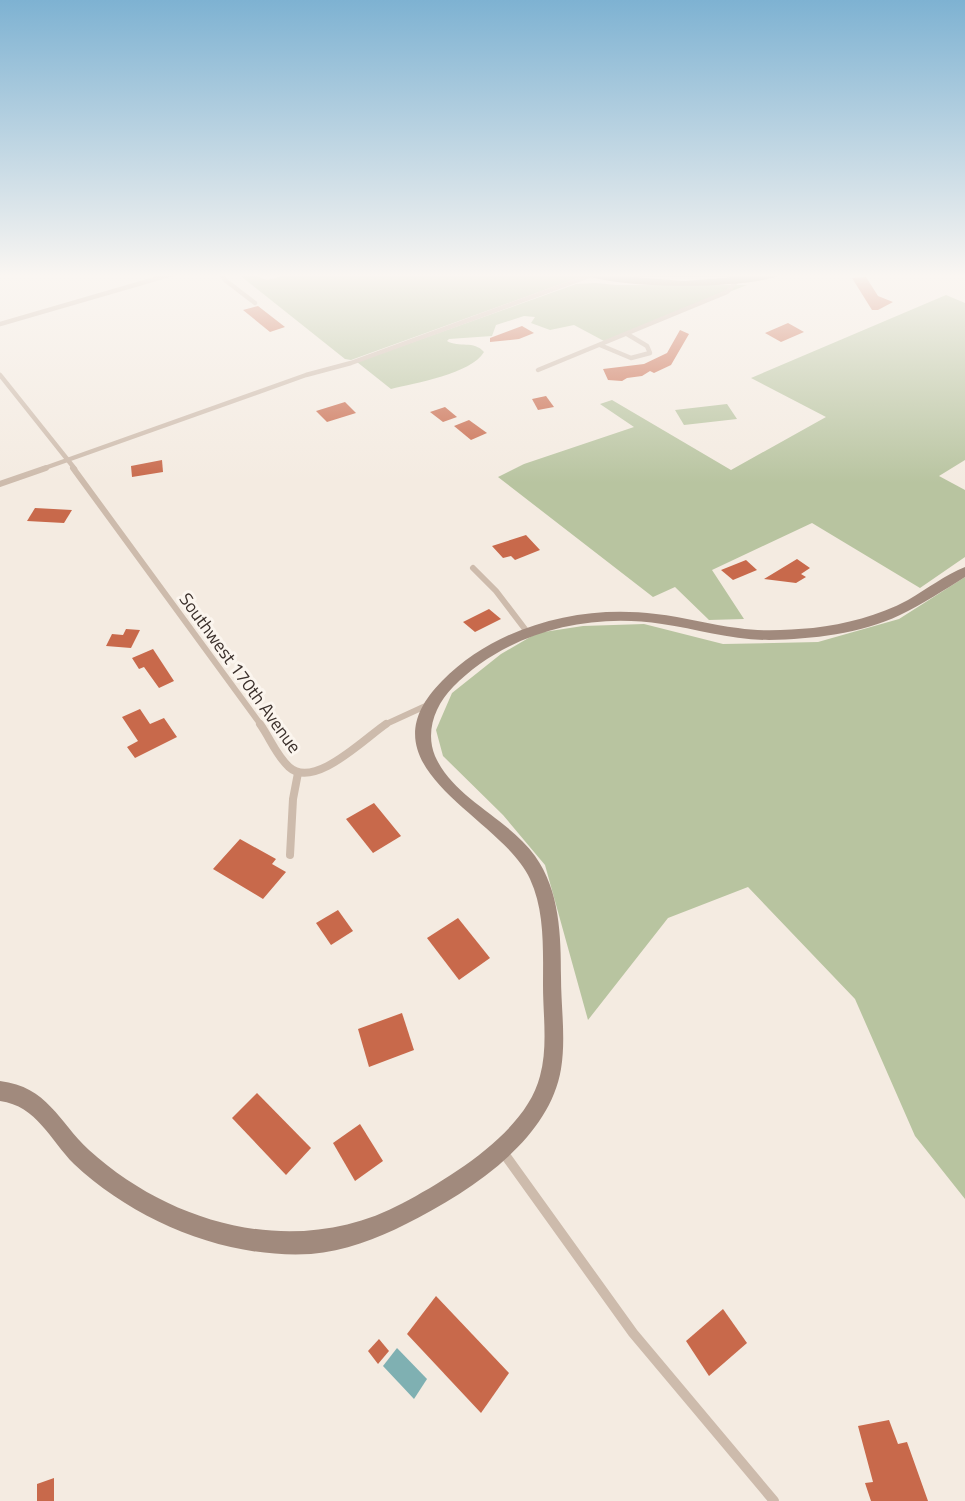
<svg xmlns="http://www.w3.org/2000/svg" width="965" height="1501" font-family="'Titillium Web',sans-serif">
<rect width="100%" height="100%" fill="#f4ebe1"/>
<g fill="#b8c4a0">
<polygon points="237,273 249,273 267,280 294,273 571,273 583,276 351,360 345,359"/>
<polygon points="608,273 760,273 740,277 639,277"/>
<path d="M596,283l21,2h130l-143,56 -30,-16 -24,5 -19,-7 4,-6 -11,-1 -28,9 -4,11 -43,3 -2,2c12,7 27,-1 37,11 -13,22 -69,31 -93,37l-34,-27 219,-78z"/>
<polygon points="946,295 965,303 965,460 939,476 965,490 965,557 920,588 812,523 712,570 744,619 709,620 675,587 653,597 498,477 524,464 634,427 600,404 612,400 731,470 826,417 751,378"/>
<polygon points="727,404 737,419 684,425 675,410"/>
<polygon points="965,577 965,1199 915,1136 855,999 748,887 668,918 588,1020 545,865 503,815 443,756 436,730 452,693 501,654 537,633 583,626 644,624 723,644 818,642 899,619"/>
</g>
<polygon fill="#7fb0b2" points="397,1348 427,1379 414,1399 383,1366"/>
<g fill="#c8694b">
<polygon points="866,277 878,296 893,302 878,310 872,310 852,278"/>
<polygon points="258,306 285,327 270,332 243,310"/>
<polygon points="788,323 804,332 781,342 765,333"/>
<polygon points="522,326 534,333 519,339 490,342 490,338"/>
<polygon points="680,330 689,334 671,365 654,373 650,371 642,376 627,378 622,381 608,380 603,369 644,364 667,353"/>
<polygon points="546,396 554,407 538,410 532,399"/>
<polygon points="345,402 356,413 327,422 316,411"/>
<polygon points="445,407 457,417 443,422 430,412"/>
<polygon points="469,420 487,433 471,440 454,426"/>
<polygon points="162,460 163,472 132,477 131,466"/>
<polygon points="35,508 72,510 64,523 27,521"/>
<polygon points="526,535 540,550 515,560 511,556 503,558 492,546"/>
<polygon points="797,559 810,568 801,574 806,577 796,583 764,579"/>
<polygon points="746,560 757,570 733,580 721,570"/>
<polygon points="489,609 501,619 475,632 463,622"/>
<polygon points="126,629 140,630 131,648 106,646 112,634 123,635"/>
<polygon points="153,649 174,681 159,688 144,667 139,669 132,658"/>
<polygon points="140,709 150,724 164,718 177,737 135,758 127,747 138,741 122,717"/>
<polygon points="374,803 401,836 373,853 346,819"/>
<polygon points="240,839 276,859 272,864 286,872 263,899 213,869"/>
<polygon points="338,910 353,931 331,945 316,923"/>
<polygon points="458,918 490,958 459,980 427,938"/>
<polygon points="402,1013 414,1050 369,1067 358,1029"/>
<polygon points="257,1093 311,1148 286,1175 232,1118"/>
<polygon points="360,1124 383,1161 355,1181 333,1143"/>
<polygon points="436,1296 509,1373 481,1413 407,1334"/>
<polygon points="723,1309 747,1343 709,1376 686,1341"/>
<polygon points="379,1339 389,1351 378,1364 368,1351"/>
<polygon points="889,1420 898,1444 907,1442 928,1501 871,1501 865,1483 873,1482 858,1426"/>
<polygon points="54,1478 54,1501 37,1501 37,1484"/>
</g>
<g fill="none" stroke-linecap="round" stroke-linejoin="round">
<g stroke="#cdbbac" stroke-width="4.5">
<polyline points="221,273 225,280 255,303"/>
<polyline points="0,324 176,273"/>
<polyline points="600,345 631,358 650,353 647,346 627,334"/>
<polyline points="538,370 727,292 737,281"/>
<polyline points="0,375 75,469"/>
<polyline points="42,469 306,375 351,363 592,275"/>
</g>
<g stroke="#cdbbac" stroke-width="6">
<polyline points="73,468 261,725"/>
<polyline points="0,484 46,468"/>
<polyline points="473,568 496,591 528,633"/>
<polyline points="384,725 432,703"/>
</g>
<g stroke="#cdbbac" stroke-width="8">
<path d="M260,724c10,14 16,31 29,43 25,23 76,-29 97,-43"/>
<polyline points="290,855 293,799 298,773"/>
</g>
<polyline stroke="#cdbbac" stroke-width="10" points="503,1152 633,1333 774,1501"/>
<g fill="#a18a7d" fill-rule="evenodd">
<path d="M582,273l102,8 101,-8c-28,17 -175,17 -203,0z"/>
<path d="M965,567v10c-21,13 -42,27 -65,38 -40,19 -87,24 -131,25 -37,0 -72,-11 -107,-16 -75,-12 -156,9 -209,63 -18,18 -28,45 -18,69 19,43 73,62 100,100 25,35 26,80 26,121 0,30 5,62 0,92 -12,73 -94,124 -155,155 -29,15 -62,27 -95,30 -85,5 -175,-32 -237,-90 -24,-24 -37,-58 -74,-63v-20c48,6 58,40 89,69 85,77 210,109 314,53 48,-26 123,-71 137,-127 8,-29 3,-61 3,-91 0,-35 2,-74 -13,-106 -29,-64 -174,-111 -88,-198 54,-55 139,-77 214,-67 28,3 55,11 82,14 25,4 50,2 75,0 33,-4 65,-12 95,-28 19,-11 37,-25 57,-33z"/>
</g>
</g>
<linearGradient id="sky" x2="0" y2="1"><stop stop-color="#7eb2d2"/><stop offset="0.57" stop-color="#faf6f2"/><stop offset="1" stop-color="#faf6f2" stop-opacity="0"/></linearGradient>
<rect width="965" height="483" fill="url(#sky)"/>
<g text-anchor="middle" stroke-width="6" stroke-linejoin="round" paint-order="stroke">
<g font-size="18" fill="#3b302b" stroke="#fbf5ee">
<text transform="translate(240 673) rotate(54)" y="6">Southwest 170th Avenue</text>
</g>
</g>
</svg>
